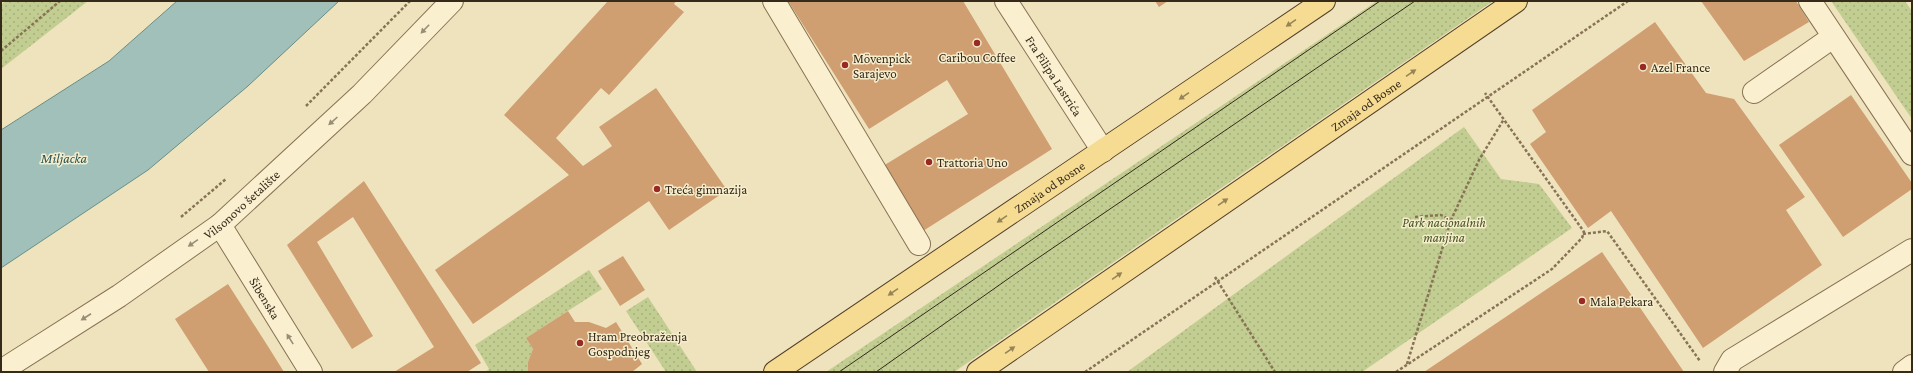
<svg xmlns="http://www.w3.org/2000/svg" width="1913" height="373" font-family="'Crimson Pro',serif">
<defs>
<pattern id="grass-dots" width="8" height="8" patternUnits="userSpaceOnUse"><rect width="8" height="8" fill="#c2cd91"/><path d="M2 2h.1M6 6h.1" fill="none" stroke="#a7b07c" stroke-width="1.8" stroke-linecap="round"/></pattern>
</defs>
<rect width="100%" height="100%" fill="#efe3bd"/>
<g fill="url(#grass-dots)">
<polygon points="5,1 88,1 1,69 1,5"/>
<polygon points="1377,1 1493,1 954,372 826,372"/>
<polygon points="1831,1 1905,1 1912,11 1912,119"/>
<polygon points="1464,127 1501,179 1539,184 1572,228 1362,372 1127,372"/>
<polygon points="589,270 602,289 526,338 533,349 528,362 528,372 485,372 489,369 475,345"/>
<polygon points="648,297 697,372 666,372 626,311"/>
</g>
<polygon fill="#a1c0b9" stroke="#688e87" points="177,1 339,1 248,86 148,170 1,268 1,130 109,61"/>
<g fill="#cf9e71">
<polygon points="608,1 676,1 674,4 684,12 609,95 601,88 556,138 583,166 612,146 599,127 656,88 727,190 669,230 649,201 473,324 435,270 569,175 504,115"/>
<polygon points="788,1 963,1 1052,149 923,231 883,166 968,114 947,80 869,129"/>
<polygon points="1155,1 1168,1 1159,7"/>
<polygon points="1701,1 1796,1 1809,22 1744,61"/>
<polygon points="1655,22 1706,93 1734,99 1805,197 1786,210 1822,265 1703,348 1611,211 1588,228 1530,144 1546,132 1532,110"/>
<polygon points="1851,95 1912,183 1912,189 1843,237 1779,145"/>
<polygon points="364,181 481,363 467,372 394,372 434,347 353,217 317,242 373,336 352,349 287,245"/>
<polygon points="1602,252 1684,372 1424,372"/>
<polygon points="623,256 645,290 620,306 598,271"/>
<polygon points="228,284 269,348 284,372 209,372 175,319"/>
<polygon points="568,311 575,322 589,322 606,328 616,322 642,364 632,372 528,372 528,362 533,349 526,338"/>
</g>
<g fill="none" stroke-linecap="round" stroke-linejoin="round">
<g stroke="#877355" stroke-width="24">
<g id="minor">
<polyline points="774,1 919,244"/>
<path id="s1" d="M1006,1l97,150"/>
<polyline points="1810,1 1912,154"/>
<polyline points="1754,92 1833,37"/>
<path id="s2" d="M220,225l91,147"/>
<path id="s3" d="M1,371l118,-75 101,-71 142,-131 90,-93"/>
<polyline points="1725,372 1732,360 1912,250"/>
<polyline points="1904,372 1912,366"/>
</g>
</g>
<g stroke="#54402a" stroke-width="24">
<g id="major">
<path id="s4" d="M775,372l549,-371"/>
<path id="s5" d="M978,372l538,-371"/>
</g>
</g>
<g stroke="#877355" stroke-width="2.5" stroke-dasharray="3 2" stroke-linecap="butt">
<polyline points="1,51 60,1"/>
<polyline points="306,106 410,1"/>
<polyline points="181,217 226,179"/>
<polyline points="1415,217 1441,215 1451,220"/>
<polyline points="1583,234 1607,231 1700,361"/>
<polyline points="1215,277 1275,372"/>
<polyline points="1407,364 1451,220 1479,160 1504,119"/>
<polyline points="1085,372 1628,1"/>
<polyline points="1396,372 1552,269 1582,238 1584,232 1582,229 1485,93"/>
</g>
<use href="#minor" stroke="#faf0d0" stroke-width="22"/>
<use href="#major" stroke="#f5dc92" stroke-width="22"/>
<g stroke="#362a1b" stroke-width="1">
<polyline points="839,372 1380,1"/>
<polyline points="876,372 1022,269 1415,1"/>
</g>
</g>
<defs><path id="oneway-solid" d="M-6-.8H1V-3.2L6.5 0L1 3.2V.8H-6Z"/></defs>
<g fill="#968356">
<use href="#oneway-solid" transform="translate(1291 23) rotate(146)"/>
<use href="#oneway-solid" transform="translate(1411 73) rotate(-34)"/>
<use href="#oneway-solid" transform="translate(1184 96) rotate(146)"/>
<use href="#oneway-solid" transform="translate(1223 202) rotate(-35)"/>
<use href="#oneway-solid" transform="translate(1002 219) rotate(146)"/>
<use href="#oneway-solid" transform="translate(1117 276) rotate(-35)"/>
<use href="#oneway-solid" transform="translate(893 292) rotate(146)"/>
<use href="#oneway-solid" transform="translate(1010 350) rotate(-35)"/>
</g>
<g fill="#988d76">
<use href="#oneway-solid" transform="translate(425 29) rotate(134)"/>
<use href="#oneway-solid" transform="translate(333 121) rotate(138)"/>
<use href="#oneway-solid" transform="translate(193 243) rotate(145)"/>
<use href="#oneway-solid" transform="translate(86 317) rotate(147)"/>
<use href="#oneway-solid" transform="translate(290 339) rotate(-122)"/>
</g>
<g fill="#982a23" stroke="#f6edcc" stroke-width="1.5">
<circle cx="977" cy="43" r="4"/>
<circle cx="845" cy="65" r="4"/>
<circle cx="1643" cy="67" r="4"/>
<circle cx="929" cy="162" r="4"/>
<circle cx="657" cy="189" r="4"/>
<circle cx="1582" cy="301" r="4"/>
<circle cx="580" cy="343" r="4"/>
</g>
<g text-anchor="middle" stroke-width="3" stroke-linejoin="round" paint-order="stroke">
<g font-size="13" fill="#362a1b" stroke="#f6edcc" text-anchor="start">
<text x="977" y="62" text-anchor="middle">Caribou Coffee</text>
<text x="853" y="63">Mövenpick<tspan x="853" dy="15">Sarajevo</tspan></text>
<text x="1651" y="72">Azel France</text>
<text x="937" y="167">Trattoria Uno</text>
<text x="665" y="194">Treća gimnazija</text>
<text x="1590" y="306">Mala Pekara</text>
<text x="588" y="341">Hram Preobraženja<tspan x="588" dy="15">Gospodnjeg</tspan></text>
</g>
<g font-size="13" fill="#362a1b" stroke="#f6edcc">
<text dy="5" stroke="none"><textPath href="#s1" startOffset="89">Fra Filipa Lastrića</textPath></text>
<text dy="5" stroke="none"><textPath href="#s5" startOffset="471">Zmaja od Bosne</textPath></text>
<text dy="5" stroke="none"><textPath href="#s4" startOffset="331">Zmaja od Bosne</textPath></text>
<text dy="5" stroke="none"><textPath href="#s3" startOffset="293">Vilsonovo šetalište</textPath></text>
<text dy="5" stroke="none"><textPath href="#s2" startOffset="86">Šibenska</textPath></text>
</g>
<g font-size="13" font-style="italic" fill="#435321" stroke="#f6edcc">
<text x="1444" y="227">Park nacionalnih<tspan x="1444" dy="15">manjina</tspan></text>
</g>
<g font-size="14" font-style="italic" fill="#295656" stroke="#f6edcc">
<text x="64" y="163">Miljacka</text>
</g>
</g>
<rect width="1913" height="373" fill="none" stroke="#362a1b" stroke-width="4"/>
</svg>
